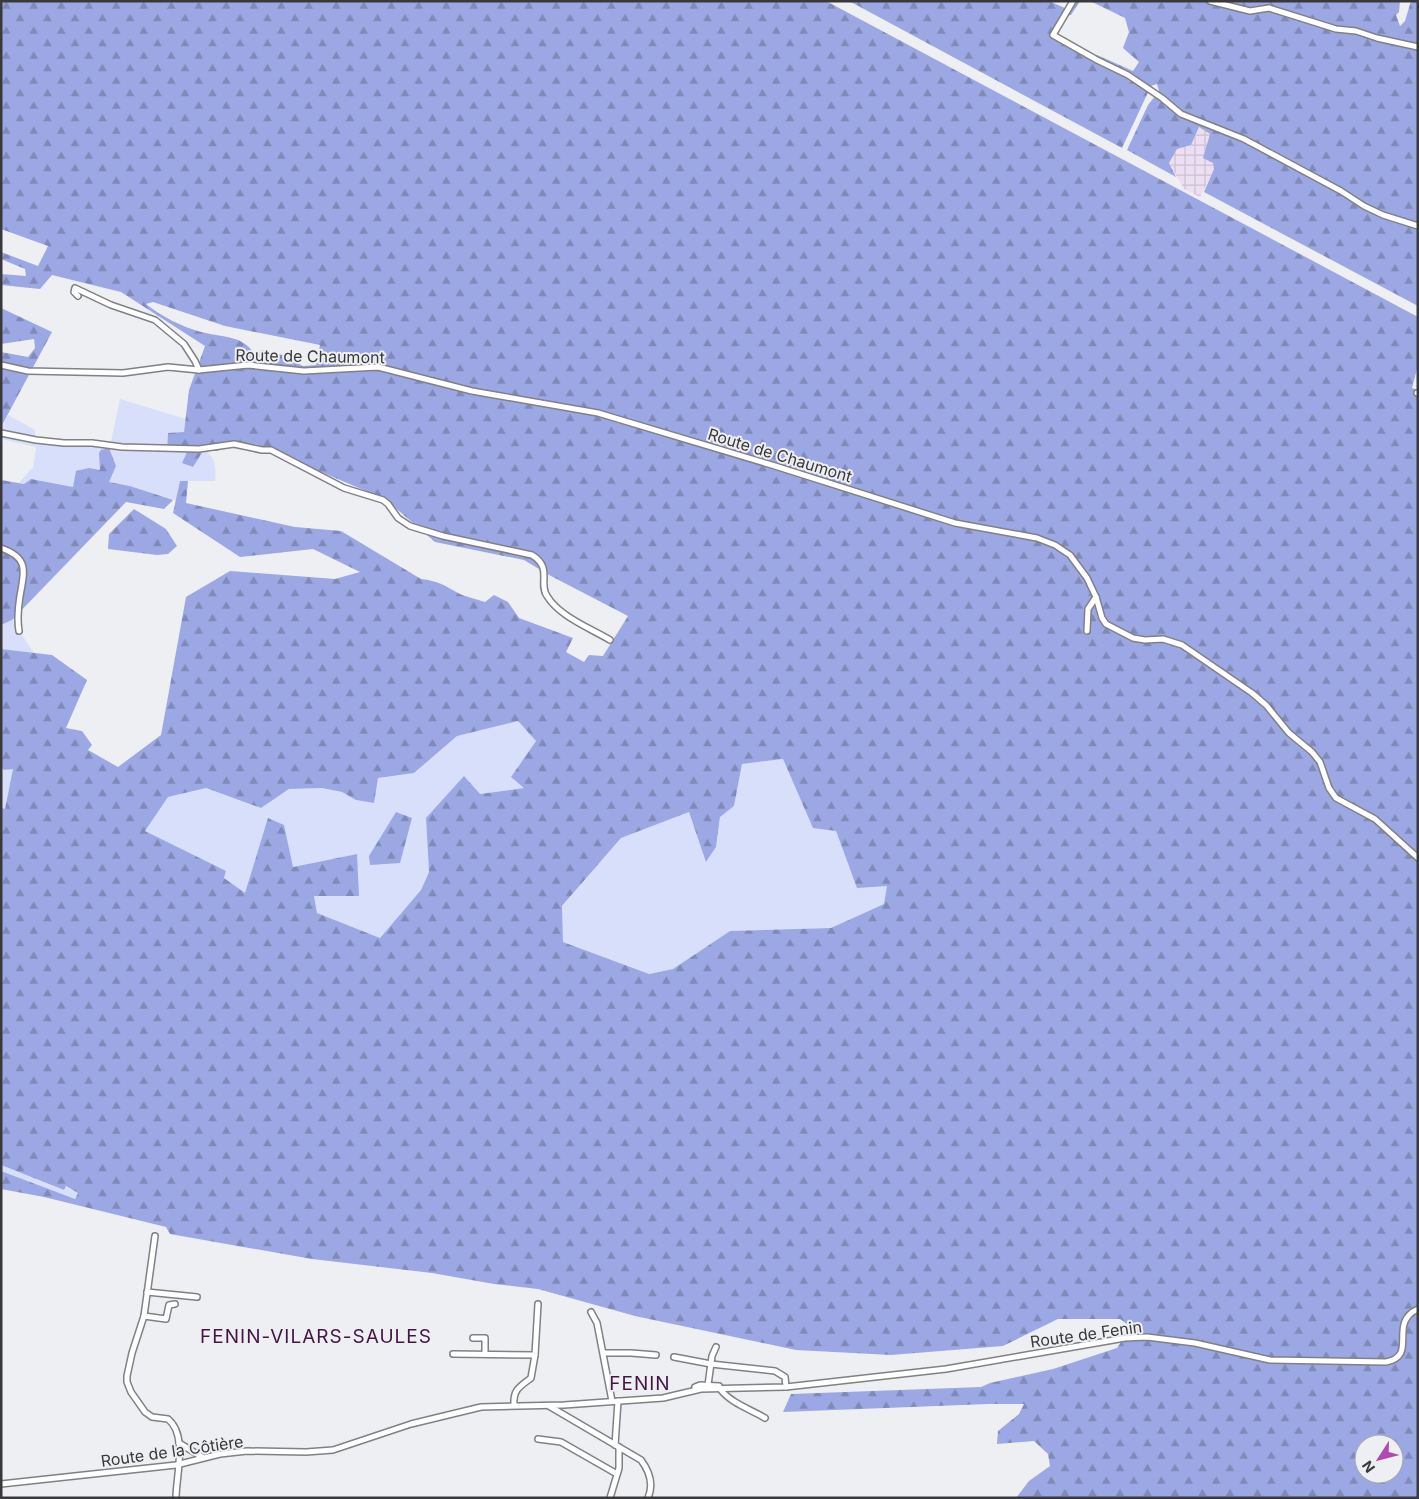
<svg xmlns="http://www.w3.org/2000/svg" width="1419" height="1499" font-family="Inter,sans-serif">
<defs>
<pattern id="industrial-grid" width="8" height="8" patternUnits="userSpaceOnUse" patternTransform="scale(1.25)"><rect width="8" height="8" fill="#eddff3"/><path d="M0 4h8M4 0v8" fill="none" stroke="#ccc0d1"/></pattern>
<pattern id="forest-firs" width="22" height="20" patternUnits="userSpaceOnUse" patternTransform="scale(1.25)"><rect width="22" height="20" fill="#9ca8e3"/><path d="M5 1l3.5 6h-7zM16 11l3.5 6h-7z" fill="#808ab9"/></pattern>
</defs>
<rect width="100%" height="100%" fill="#eeeff2"/>
<polygon fill="url(#industrial-grid)" points="1199,127 1210,134 1209,142 1214,170 1200,197 1184,189 1169,163 1177,149 1191,145"/>
<g fill="#d8dffb">
<path d="M120,399l66,20 -2,13 -17,20 21,-3 19,2c9,10 9,17 8,30h-35l-4,19h-3l-43,-14 -21,-4 -9,-11 -27,16 -42,-8 -7,5 -5,-1 12,-14h2l3,-22 -35,-8v-12l7,-12 27,15v7l37,4 39,1z"/>
<polygon points="18,614 19,631 34,653 1,649 1,625 12,620"/>
<polygon points="518,721 536,741 511,777 525,788 480,794 426,818 429,871 421,890 380,938 317,913 314,896 357,854 292,867 284,825 245,894 224,878 226,872 145,831 168,797 206,788 261,808 289,789 322,788 342,792 356,800 374,803 377,778 414,773 457,736"/>
<polygon points="783,759 796,789 836,831 857,887 888,886 884,904 831,928 730,931 673,969 648,974 563,942 562,907 621,838 689,812 707,861 716,847 720,817 734,806 742,764"/>
<polygon points="1,767 4,770 13,769 5,810 1,808"/>
<polygon points="1,1165 63,1190 65,1186 78,1193 75,1200 1,1171"/>
</g>
<g fill="url(#forest-firs)" fill-rule="evenodd">
<path d="M1,1h825l592,316v48l-6,23 6,2v1108h-402l13,-17 21,-15 -2,-12 -14,-13 -37,3 1,-13 21,-17 5,-10h-36l-205,8 8,-18 190,-7 9,-4 63,-14 64,-21 14,-21 -11,-8h-62l-55,27 -112,9 -95,-5 -161,-34 -97,-27 -44,-5 -62,-11 -120,-14 -142,-25 -4,-7 -122,-30 -43,-8v-18l74,28 3,-6 -12,-7 -2,4 -63,-25v-357l4,1 8,-40 -9,1 -3,-3v-118l51,6 35,25 -21,48 16,3 10,14 -4,5 30,17 43,-32 25,-138 44,-26 105,8 25,-7 -47,-23 -73,8 -67,-44 7,-32h8l-2,22 109,24 46,4 80,48c17,2 23,6 37,14 8,4 19,6 27,9l9,-7 14,7 11,16 54,20 -7,14 18,10 5,-7 14,1 25,-40 -79,-41 -25,-15 -89,-18 -50,-43 -130,-55 -24,-3 -13,10h-15l-10,16 -11,-4 6,-13 -21,2 1,-19 16,-1 5,-42 16,-44 -84,-54 -69,-17 -12,14 -39,-4v-11l25,2 -1,-7 -24,-10v-7l37,14 10,-20 -47,-17zM153,302l72,24 95,19 -4,20 -13,1 -21,-11 -20,-5 -4,3 -5,-1c-11,-17 -34,-15 -52,-20 -19,-5 -40,-16 -55,-28zM518,721l18,20 -25,36 13,11 -44,6 -16,-18 -38,42 3,54 -8,18 -41,48 -63,-25 -3,-17h45l-2,-42 -64,13 -9,-42 -16,-7 -23,75 -21,-15 2,-7 -81,-40 23,-34 38,-9 55,20 28,-19 33,-1 20,4 14,8 18,3 4,-25 36,-5 43,-37zM783,759l30,69 23,3 21,57 30,-2 -3,18 -53,24 -101,3 -57,38 -24,5 -86,-32 -1,-36 59,-68 68,-26 17,50 10,-15 4,-30 14,-11 8,-42zM1364,1444h30v30h-30z"/>
<polygon points="849,1 1049,1 1067,9 1073,1 1080,1 1071,15 1062,16 1051,36 1092,60 1097,55 1133,71 1139,62 1123,48 1129,32 1125,18 1090,1 1400,1 1399,12 1396,15 1400,26 1405,21 1411,1 1418,1 1418,306 1204,192 1214,169 1213,163 1203,158 1210,134 1199,127 1191,145 1177,149 1169,163 1176,177 1127,150 1148,105 1159,91 1157,84 1151,86 1122,148"/>
<polygon points="1,308 52,332 1,427 1,352 28,357 35,348 34,339 1,344"/>
<polygon points="109,448 116,466 109,482 130,486 173,500 164,509 126,502 12,620 1,625 1,480 24,484 31,479 73,487 76,471 89,468 100,470 99,453 101,450"/>
<polygon points="134,509 166,529 177,546 168,554 157,555 108,549 109,534"/>
<polygon points="396,812 412,818 400,863 370,865 369,856"/>
</g>
<g fill="none" stroke-linecap="round" stroke-linejoin="round">
<g stroke="#808184" stroke-width="8">
<g id="minor">
<polyline points="1073,1 1053,35 1097,60 1128,75 1162,98 1181,114 1244,139 1341,191 1364,206 1383,215 1418,226"/>
<polyline points="1210,1 1250,11 1269,8 1336,29 1356,31 1377,38 1418,47"/>
<polyline points="78,296 74,292 75,288 111,305 155,320 184,344 195,361 199,370"/>
<polyline points="1,365 28,371 123,373 168,367 199,370 248,365 304,371 378,367 472,391 598,413 775,466 955,523 1037,538 1055,545 1070,555 1087,578 1096,597 1102,618 1106,624 1133,638 1145,640 1163,639 1182,645 1252,693 1266,705 1289,733 1312,752 1320,762 1329,788 1336,798 1375,819 1418,858"/>
<polyline points="1417,393 1418,393"/>
<path d="M1,433l35,7 28,3h28l30,4 77,2 35,-5 28,6h9l73,38 39,12 5,4 10,14 12,8 33,10 89,19c21,13 6,28 15,41 13,21 43,32 63,44"/>
<path d="M1,548c29,10 23,24 19,48 -2,12 -3,23 -1,35"/>
<polyline points="1087,631 1088,609 1096,597"/>
<path d="M155,1236l-11,80 -12,37 -5,23v6l4,10 14,20 7,5 16,2c20,16 8,57 8,79"/>
<polyline points="147,1292 197,1297"/>
<polyline points="591,1312 597,1323 612,1401"/>
<polyline points="144,1316 166,1319 169,1305 175,1304"/>
<polyline points="473,1338 485,1338 485,1354"/>
<polyline points="604,1353 631,1353 656,1355"/>
<polyline points="453,1354 535,1355"/>
<polyline points="674,1357 711,1364 775,1371 785,1377 786,1387"/>
<polyline points="708,1385 712,1356 716,1347"/>
<polyline points="695,1387 700,1385 719,1386"/>
<path d="M720,1389c12,15 30,20 45,29"/>
<path d="M514,1405c-1,-15 5,-18 17,-27l4,-23 3,-51"/>
<path d="M549,1406l92,54c9,12 13,24 7,38"/>
<polyline points="538,1439 561,1442 617,1474"/>
<polyline points="179,1443 202,1457"/>
<polyline points="615,1445 618,1401"/>
<path d="M1,1484l175,-19 44,-11 27,-3 59,1 27,-2 78,-26 70,-17 83,-2 99,-7 38,-9 85,-2 160,-18 179,-31 22,-1 48,6 75,17 116,2c33,-6 1,-39 32,-53"/>
<polyline points="610,1498 619,1468 619,1447"/>
</g>
</g>
<use href="#minor" stroke="#fff" stroke-width="5"/>
</g>
<g text-anchor="middle" stroke-width="4" stroke-linejoin="round" paint-order="stroke">
<g font-size="16" fill="#39393b" stroke="#eeeff2">
<text transform="translate(310 356) rotate(1)" y="6">Route de Chaumont</text>
<text transform="translate(780 455) rotate(17)" y="6">Route de Chaumont</text>
<text transform="translate(1086 1334) rotate(-8)" y="6">Route de Fenin</text>
<text transform="translate(172 1451) rotate(-8)" y="6">Route de la Côtière</text>
</g>
<g font-size="19" letter-spacing="1" fill="#441445" stroke="#eeeff2">
<text x="316" y="1343">FENIN-VILARS-SAULES</text>
<text x="640" y="1390">FENIN</text>
</g>
</g>
<rect width="1419" height="1499" fill="none" stroke="#39393b" stroke-width="5"/>
<g transform="translate(1379 1459) rotate(234)"><circle r="24" fill="#eeeff2" stroke="#a6a6a9"/>
<path d="M0-4L9 19L0 12L-9 19Z" fill="#af4bb0"/>
<text y="-8" font-size="14" font-weight="bold" text-anchor="middle" fill="#39393b">N</text>
</g>
</svg>
